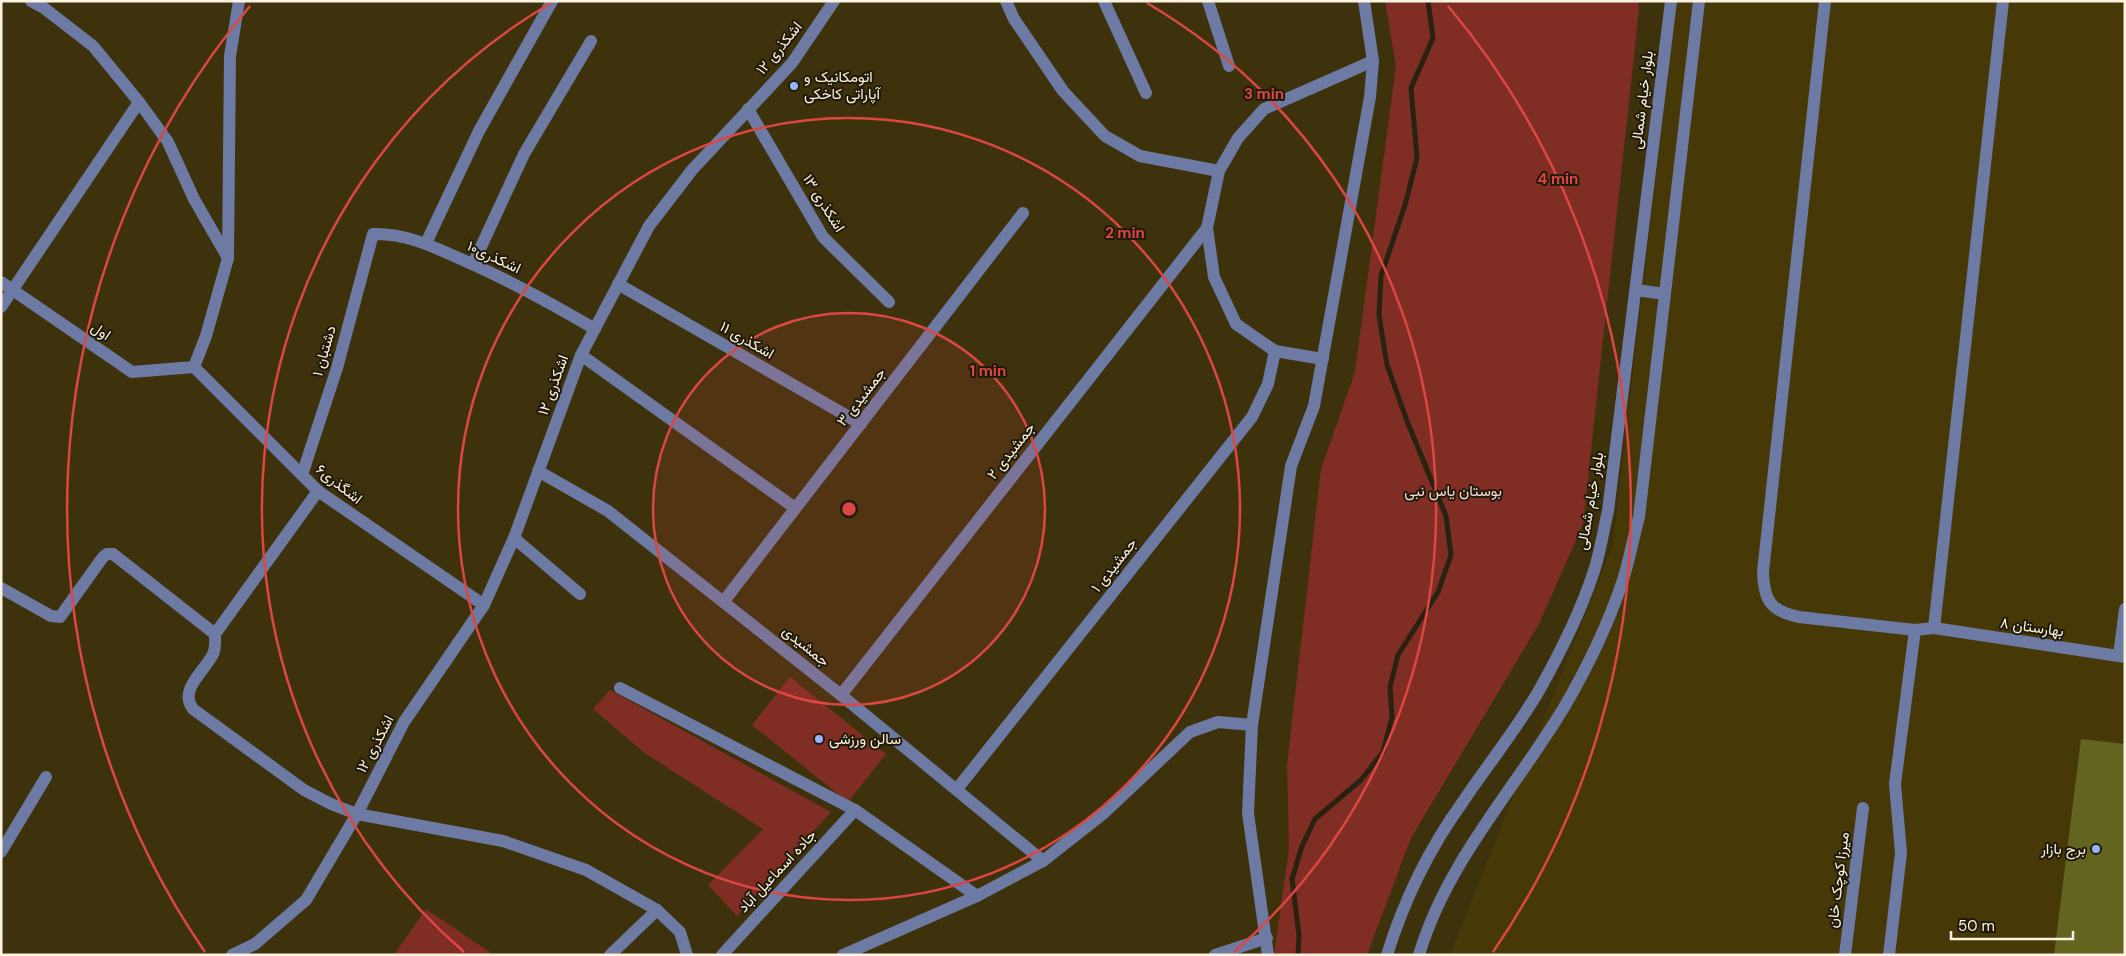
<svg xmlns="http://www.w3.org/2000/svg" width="2126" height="956" font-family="'DM Sans',Vazirmatn,sans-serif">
<rect width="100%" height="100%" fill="#3e320c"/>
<polygon fill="#473807" points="1676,1 2125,1 2125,955 1450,955 1613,545"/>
<g fill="#802d23">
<polygon points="1385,1 1638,1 1639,9 1583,524 1539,624 1411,838 1367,955 1274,955 1289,849 1287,765 1321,469 1355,372 1396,66"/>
<polygon points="790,677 886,754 848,802 752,725"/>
<polygon points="610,690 831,812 737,916 708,885 763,829 646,754 593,709"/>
<polygon points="426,909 494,955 394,955"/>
</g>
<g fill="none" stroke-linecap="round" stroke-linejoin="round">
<polyline stroke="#292212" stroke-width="5" points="1298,955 1299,935 1292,879 1302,846 1315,819 1361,780 1383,752 1392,717 1390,687 1398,655 1438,592 1451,555 1446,516 1407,421 1387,365 1379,315 1381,276 1405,205 1417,158 1411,88 1433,38 1428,1"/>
</g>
<polygon fill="#63641f" points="2081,739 2125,744 2125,955 2054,955"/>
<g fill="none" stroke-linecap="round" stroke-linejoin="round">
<g stroke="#6c7aa4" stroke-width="12">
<polyline points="31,1 44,8 93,46 139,102 168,142 194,199 228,258"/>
<polyline points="1006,1 1014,19 1063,91 1105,136 1140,156 1219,171"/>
<polyline points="1104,1 1146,93"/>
<polyline points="1208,1 1229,66"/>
<path d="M1825,1l-62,571c1,28 7,39 36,45l116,13 19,-2 191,29"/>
<polyline points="748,109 823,237 889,302"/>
<polyline points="426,243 479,131 552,1"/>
<polyline points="473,264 524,154 591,41"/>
<polyline points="1,282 132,372 194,367"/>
<polyline points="618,284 861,424"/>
<polyline points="1636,290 1665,294"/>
<polyline points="1,307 139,102"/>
<polyline points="581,355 795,508"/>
<polyline points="1323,359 1275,351 1236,324 1214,277 1207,228 1219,171 1238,138 1264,109 1373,61"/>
<polyline points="194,367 318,491 484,605"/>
<polyline points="194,367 206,336 228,258 230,56 239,1"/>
<polyline points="538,471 608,511 841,695 1043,861"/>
<path d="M302,475l35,-107 36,-134c33,-1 61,13 90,26 46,20 89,44 132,69"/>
<path d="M318,491l-103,143c0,6 1,14 -2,20 -8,17 -35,36 -20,55l111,81 27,14 26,10 146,27 83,29 71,40 23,22 7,23"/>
<polyline points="514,538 580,594"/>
<polyline points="1,588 51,616 60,617 103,557 107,554 113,554 215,634"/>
<polyline points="724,601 1023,213"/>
<polyline points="1934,628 2003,1"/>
<polyline points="2119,656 2125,609"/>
<polyline points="620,688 855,810 977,896"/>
<polyline points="841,695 1207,228"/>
<polyline points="957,789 1252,417 1268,384 1275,351"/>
<polyline points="1,852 46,777"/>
<polyline points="232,955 255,944 306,900 357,814 404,722 484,605 514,538 581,355 649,226 692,170 792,63 834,1"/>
<polyline points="610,955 657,910"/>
<polyline points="722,955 855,810"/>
<polyline points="843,955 977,896 1043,861 1104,813 1190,732 1218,722 1252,725"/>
<polyline points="1215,955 1267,938"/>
<polyline points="1268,955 1248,813 1252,725 1291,466 1314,406 1370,97 1373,61 1364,1"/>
<path d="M1387,955c17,-55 42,-106 75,-152 26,-39 56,-75 79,-116 20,-36 39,-74 52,-113 7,-20 10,-42 15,-63l63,-510"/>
<path d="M1419,955c28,-95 98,-168 147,-251 22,-38 42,-80 56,-121 7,-21 11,-44 17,-66l60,-516"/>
<polyline points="1845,955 1863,808"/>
<polyline points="1889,955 1901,853 1895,784 1915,630"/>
</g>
</g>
<circle cx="849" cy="509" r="196" fill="#dc4643" fill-opacity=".12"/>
<g fill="none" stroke="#dc4643" stroke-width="2.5">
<circle cx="849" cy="509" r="196"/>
<circle cx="849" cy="509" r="391"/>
<path d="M464 952A587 587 0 0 1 551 3M1147 3A587 587 0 0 1 1234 952"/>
<path d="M205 952A782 782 0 0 1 250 6M1448 6A782 782 0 0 1 1493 952"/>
</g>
<g fill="#9cb4fd" stroke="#201a0b" stroke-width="2">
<circle cx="794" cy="86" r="5"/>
<circle cx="819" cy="739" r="5"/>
<circle cx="2096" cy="849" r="5"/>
</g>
<g text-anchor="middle" stroke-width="4" stroke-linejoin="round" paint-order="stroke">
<g font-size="15" fill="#fbf3df" stroke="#201a0b">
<text transform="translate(779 48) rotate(-51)" y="5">اشکذری ۱۲</text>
<text transform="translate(1642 100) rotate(-83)" y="5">بلوار خیام شمالی</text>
<text transform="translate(824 203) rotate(58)" y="5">اشکذری ۱۳</text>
<text transform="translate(494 257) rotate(25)" y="5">اشکذری۱۰</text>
<text transform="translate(101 331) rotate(34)" y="5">اول</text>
<text transform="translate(747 340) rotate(30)" y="5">اشکذری ۱۱</text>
<text transform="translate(324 351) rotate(-74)" y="5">دشتبان ۱</text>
<text transform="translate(553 385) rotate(-70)" y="5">اشکذری ۱۲</text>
<text transform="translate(861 397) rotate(-52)" y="5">جمشیدی ۳</text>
<text transform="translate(1011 451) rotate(-52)" y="5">جمشیدی ۲</text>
<text transform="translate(339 484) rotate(38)" y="5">اشگذری۶</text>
<text transform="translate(1590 501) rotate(-80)" y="5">بلوار خیام شمالی</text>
<text transform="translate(1114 565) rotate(-52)" y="5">جمشیدی ۱</text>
<text transform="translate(2032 627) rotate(8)" y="5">بهارستان ۸</text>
<text transform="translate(806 646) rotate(39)" y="5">جمشیدی</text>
<text transform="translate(375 744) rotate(-62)" y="5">اشکذری ۱۲</text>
<text transform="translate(777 871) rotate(-47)" y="5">جاده اسماعیل آباد</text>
<text transform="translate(1838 880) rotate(-83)" y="5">میرزا کوچک خان</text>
</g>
<g font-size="15" fill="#fbf3df" stroke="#201a0b" text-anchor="start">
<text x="804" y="82">اتومکانیک و<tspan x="804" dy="17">آپاراتی کاخکی</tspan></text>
<text x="829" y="744">سالن ورزشی</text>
<text x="2086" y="854" text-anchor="end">برج بازار</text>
</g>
<g font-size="15" fill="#fadad5" stroke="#201a0b">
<text x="1453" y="496">بوستان یاس نبی</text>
</g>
</g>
<circle cx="849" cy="509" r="8" fill="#dc4643" stroke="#201a0b" stroke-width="2.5"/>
<g font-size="15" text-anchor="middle" font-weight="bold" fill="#dc4643" stroke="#201a0b" stroke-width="4" stroke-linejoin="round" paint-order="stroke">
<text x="1264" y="99">3 min</text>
<text x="1558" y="184">4 min</text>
<text x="1125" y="238">2 min</text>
<text x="988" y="376">1 min</text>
</g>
<rect width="2126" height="956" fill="none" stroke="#fbf3df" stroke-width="5"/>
<path d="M1951 931v8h122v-8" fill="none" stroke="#fbf3df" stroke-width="2.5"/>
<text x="1958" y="931" font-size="15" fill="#fbf3df" stroke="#201a0b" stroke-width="4" paint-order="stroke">50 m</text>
</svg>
